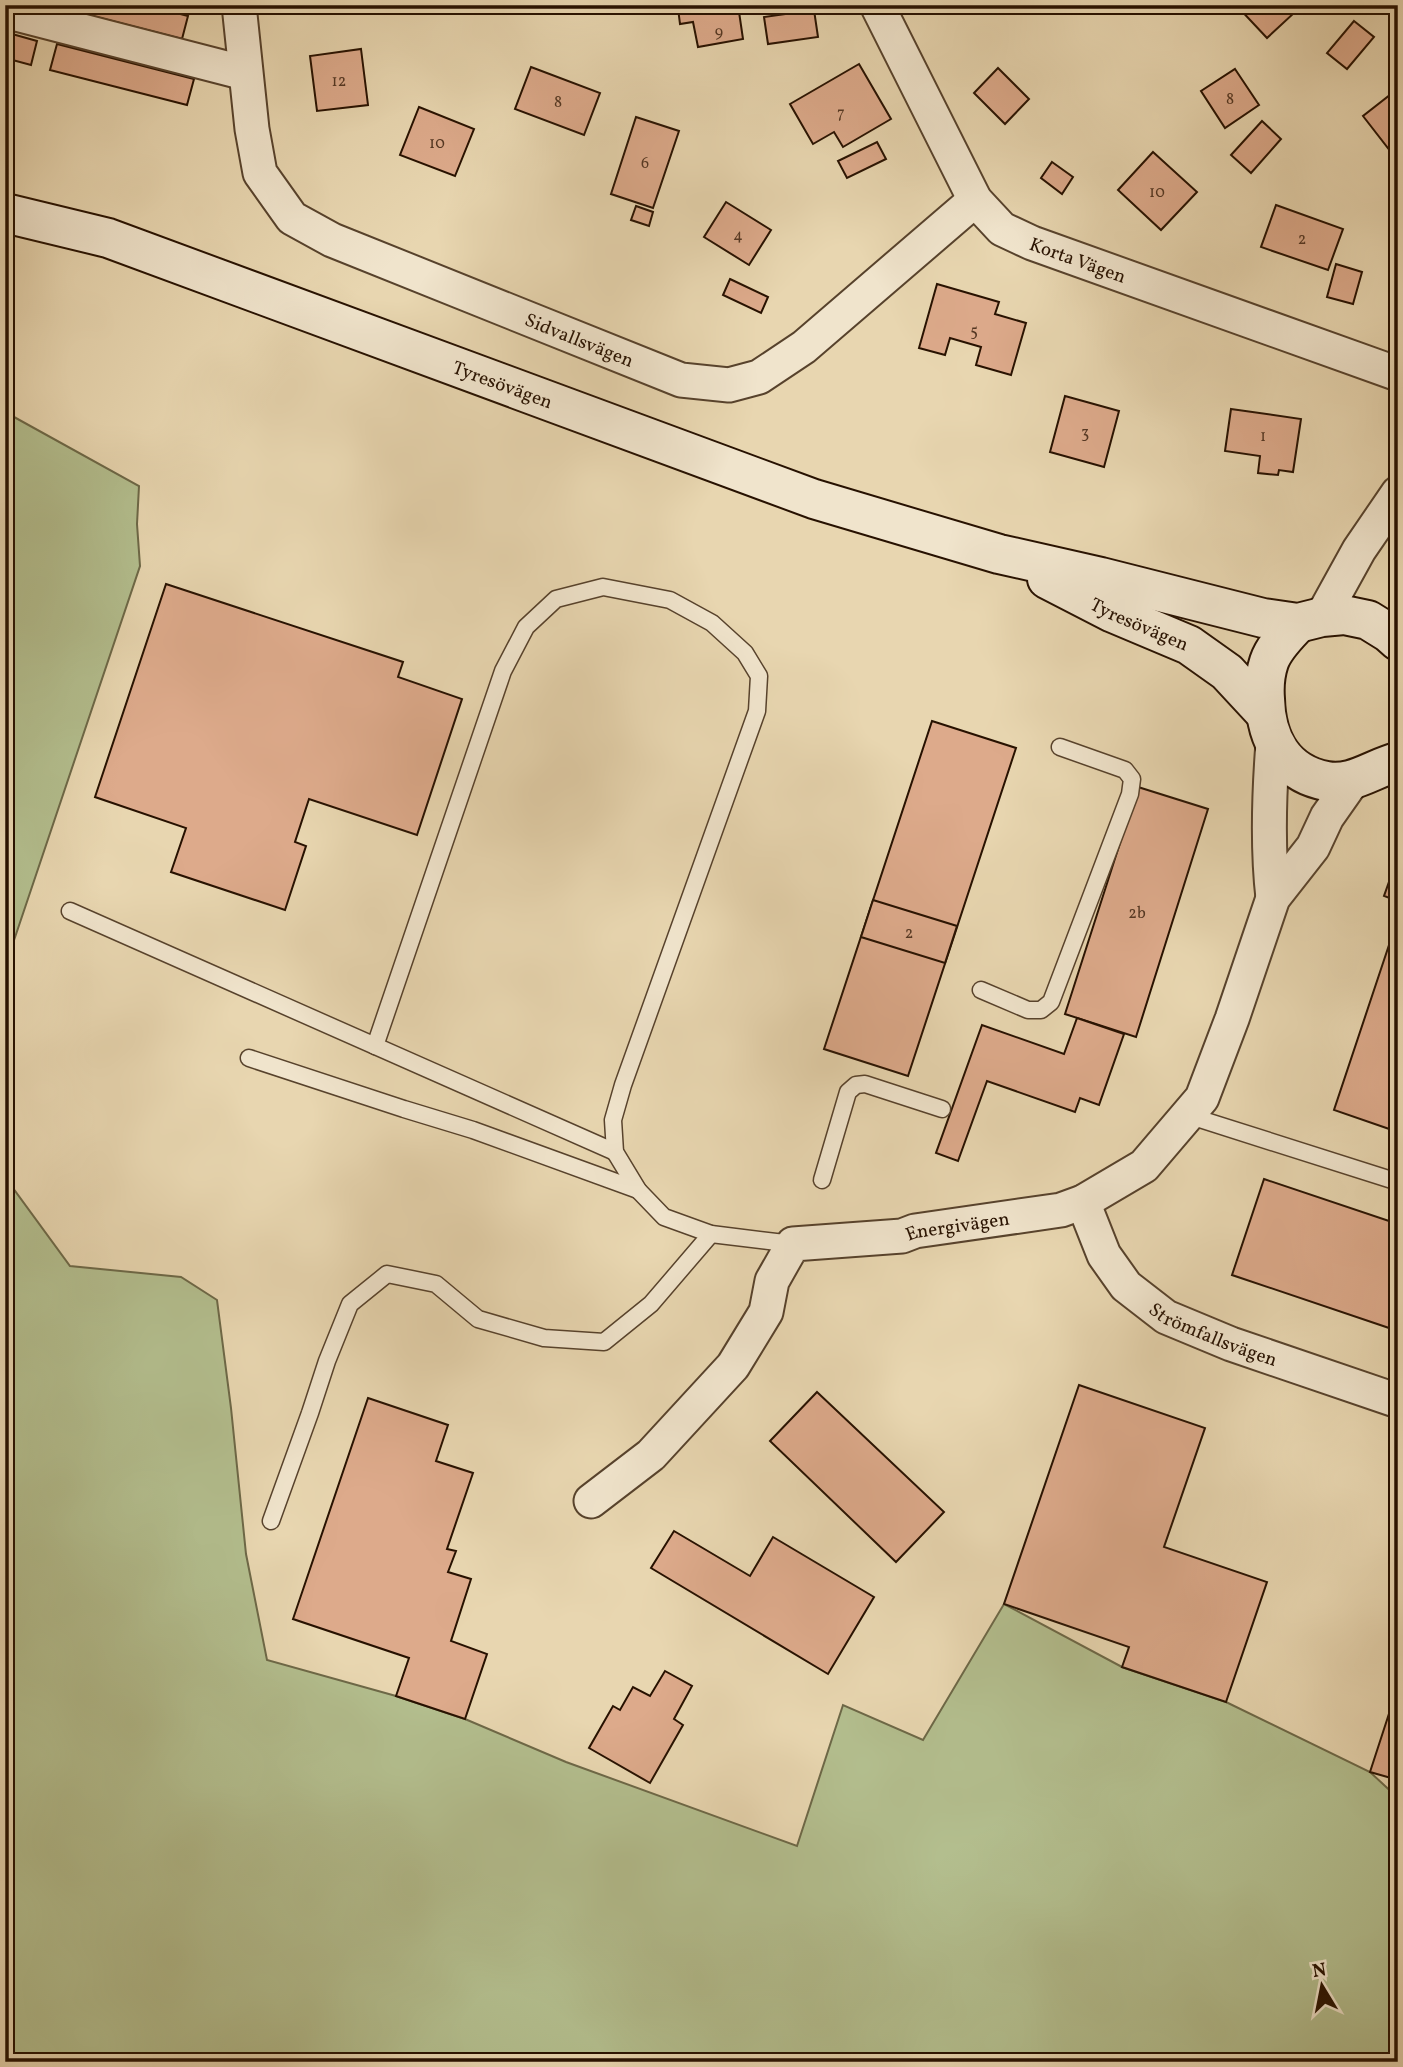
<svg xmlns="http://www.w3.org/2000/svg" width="1403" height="2067" font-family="Vollkorn,serif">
<rect width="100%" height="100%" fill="#e8d6b0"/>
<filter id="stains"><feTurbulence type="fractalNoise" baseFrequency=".00286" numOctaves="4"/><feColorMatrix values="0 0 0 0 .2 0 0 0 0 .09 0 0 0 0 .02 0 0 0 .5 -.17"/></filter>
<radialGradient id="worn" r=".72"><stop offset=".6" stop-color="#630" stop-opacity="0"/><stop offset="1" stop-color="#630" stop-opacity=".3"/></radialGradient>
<g fill="#b3be8e" stroke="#6d6847" stroke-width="2">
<polygon points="5,412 139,486 137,524 140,566 5,967"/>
<polygon points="5,1145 13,1188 70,1266 181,1277 217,1300 231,1408 246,1554 267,1660 396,1696 465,1719 566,1762 797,1846 843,1705 923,1740 1004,1604 1122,1667 1226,1702 1370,1772 1398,1798 1398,2062 5,2062"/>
</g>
<g fill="#ddaa8b" stroke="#271100" stroke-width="2">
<polygon points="79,5 146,5 188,16 182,39 77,12"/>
<polygon points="738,5 743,39 698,47 693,22 680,24 678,8 690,5"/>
<polygon points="1236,5 1287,5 1294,13 1267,38"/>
<polygon points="814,10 818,37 768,44 764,17"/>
<polygon points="1354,21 1374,37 1347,69 1327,53"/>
<polygon points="5,32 37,41 31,65 5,58"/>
<polygon points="57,44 194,79 187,105 50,70"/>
<polygon points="361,49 368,105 317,111 310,56"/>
<polygon points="859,64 891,119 843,147 834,132 813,144 790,104"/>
<polygon points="531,67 600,93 584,135 515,109"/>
<polygon points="998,68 1029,99 1005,124 974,93"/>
<polygon points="1235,69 1259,105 1225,128 1201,91"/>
<polygon points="1395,91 1398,95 1398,161 1363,116"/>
<polygon points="419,107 474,129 455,176 400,155"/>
<polygon points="636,117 679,131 653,208 611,194"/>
<polygon points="1262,121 1281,139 1251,173 1231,155"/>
<polygon points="877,142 886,159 847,178 838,161"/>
<polygon points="1153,152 1197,192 1161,230 1118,190"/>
<polygon points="1052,162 1073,177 1062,194 1041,178"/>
<polygon points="726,202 771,230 749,265 704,237"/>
<polygon points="1276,205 1343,229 1328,270 1261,247"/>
<polygon points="636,206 653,212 649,226 631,220"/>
<polygon points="1336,264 1362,272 1353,304 1327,297"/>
<polygon points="730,279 768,297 761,313 723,295"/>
<polygon points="937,284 999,302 995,314 1026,323 1011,375 976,365 981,347 950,338 945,355 919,348"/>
<polygon points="1065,396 1119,411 1104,467 1050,452"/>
<polygon points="1231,409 1301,419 1293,472 1279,470 1278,475 1258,473 1260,456 1225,451"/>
<polygon points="166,584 403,662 398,677 462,699 417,835 309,799 295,842 306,846 285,910 171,872 186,828 95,797"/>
<polygon points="932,721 1016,748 908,1076 824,1049"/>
<polygon points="1138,787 1208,809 1136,1037 1065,1014"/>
<polygon points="1395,865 1398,866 1398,901 1384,896"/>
<polygon points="873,900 957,926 945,963 861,937"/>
<polygon points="1398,918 1398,1132 1334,1110"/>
<polygon points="1077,1018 1124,1034 1099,1105 1080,1098 1075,1112 987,1081 958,1161 936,1153 982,1025 1064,1054"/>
<polygon points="1264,1179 1398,1224 1398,1331 1232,1275"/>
<polygon points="1079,1385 1205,1428 1164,1547 1267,1582 1226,1702 1122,1667 1129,1647 1004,1604"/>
<polygon points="817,1392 944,1512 896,1562 770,1441"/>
<polygon points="368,1398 448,1425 436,1461 473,1473 447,1549 456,1551 448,1572 471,1579 451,1641 487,1654 465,1719 396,1696 409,1658 293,1619"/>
<polygon points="674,1531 750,1576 773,1537 874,1597 828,1674 651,1568"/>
<polygon points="665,1671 692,1686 674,1719 683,1725 650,1783 589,1748 613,1706 620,1710 633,1687 650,1696"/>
<polygon points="1398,1686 1398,1780 1370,1772"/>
</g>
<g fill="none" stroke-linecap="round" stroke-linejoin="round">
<g stroke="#57422c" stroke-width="19">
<g id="lane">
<polyline points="70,911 615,1152"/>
<polyline points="981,990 1028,1010 1041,1010 1051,1002 1130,794 1132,779 1125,770 1060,747"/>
<polyline points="375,1046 503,671 526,627 556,599 603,587 670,600 712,623 745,653 759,676 757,711 623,1085 613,1120 615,1152 638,1190 664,1217 711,1234 793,1244"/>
<polyline points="249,1058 404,1109 473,1130 638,1190"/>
<polyline points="1187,1115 1398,1182"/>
<polyline points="822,1180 848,1092 856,1085 865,1084 942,1109"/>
<polyline points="271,1521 310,1413 327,1361 350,1304 387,1274 436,1284 478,1319 544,1338 604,1342 651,1304 711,1234"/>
</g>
</g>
<g stroke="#57422c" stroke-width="37">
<g id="street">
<path id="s1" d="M239,5l13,124 8,44 32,45 40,22 349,140 48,5 30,-8 45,-30 171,-147"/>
<path id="s2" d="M877,5l98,195 27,29 30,14 366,131"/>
<polyline points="5,11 245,73"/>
<polyline points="1322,617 1359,550 1398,493"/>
<path d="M1273,898c-6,-52 -4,-104 0,-155"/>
<path id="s3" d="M1083,1202l21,53 22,31 40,31 65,27 167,57"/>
<path id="s4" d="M591,1501l60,-46 82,-89 33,-54 6,-31 21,-37 109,-8 13,-5 146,-21 22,-8 61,-36 58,-68 30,-79 41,-121 40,-51 14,-30 26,-37"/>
</g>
</g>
<g stroke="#271100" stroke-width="42">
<g id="secondary">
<path id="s5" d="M5,213l103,25 706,261 185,55 102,23 162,41 35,5 24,-6 22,-2 24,5 21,13 9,8"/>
<path id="s6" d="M1047,579l66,34 76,32 38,27 38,41"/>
<path d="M1298,623c-11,12 -24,24 -29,39 -4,12 -5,24 -4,37 1,40 19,74 61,82 27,5 47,-13 72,-19"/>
</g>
</g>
<use href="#lane" stroke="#f0e4cc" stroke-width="16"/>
<use href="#street" stroke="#f0e4cc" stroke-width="33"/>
<use href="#secondary" stroke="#f0e4cc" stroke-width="38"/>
</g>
<g text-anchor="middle" stroke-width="6" stroke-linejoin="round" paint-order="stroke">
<g font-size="16" fill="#543723">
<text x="719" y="37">9</text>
<text x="339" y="86">12</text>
<text x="1230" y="104">8</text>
<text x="558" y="107">8</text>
<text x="841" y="118">7</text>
<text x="437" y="148">10</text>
<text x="645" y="168">6</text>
<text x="1157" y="197">10</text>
<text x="738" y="240">4</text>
<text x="1302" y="244">2</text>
<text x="974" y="336">5</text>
<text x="1085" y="438">3</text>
<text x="1263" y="441">1</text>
<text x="1137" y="918">2b</text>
<text x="909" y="938">2</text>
</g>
<g font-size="19" fill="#271100" stroke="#f0e4cc">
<text dy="7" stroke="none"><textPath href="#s2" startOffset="340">Korta Vägen</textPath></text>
<text dy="7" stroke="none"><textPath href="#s1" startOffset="537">Sidvallsvägen</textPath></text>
<text dy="7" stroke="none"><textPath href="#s5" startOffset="527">Tyresövägen</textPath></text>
<text dy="7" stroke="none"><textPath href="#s6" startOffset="103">Tyresövägen</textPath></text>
<text dy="7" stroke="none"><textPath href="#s4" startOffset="500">Energivägen</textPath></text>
<text dy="7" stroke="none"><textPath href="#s3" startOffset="196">Strömfallsvägen</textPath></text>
</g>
</g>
<rect width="1403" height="2067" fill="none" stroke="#e8d6b0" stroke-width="28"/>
<rect x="7" y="7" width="1389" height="2053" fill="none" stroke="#271100" stroke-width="3.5"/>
<rect x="14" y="14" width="1375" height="2039" fill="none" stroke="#271100" stroke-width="2"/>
<g transform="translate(1322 1986) rotate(350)" stroke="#f0e4cc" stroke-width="5" paint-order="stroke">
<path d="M0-5L12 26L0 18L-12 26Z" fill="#271100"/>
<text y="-10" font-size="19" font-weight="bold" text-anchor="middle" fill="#271100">N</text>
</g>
<rect width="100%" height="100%" filter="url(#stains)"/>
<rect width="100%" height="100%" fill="url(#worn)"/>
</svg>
